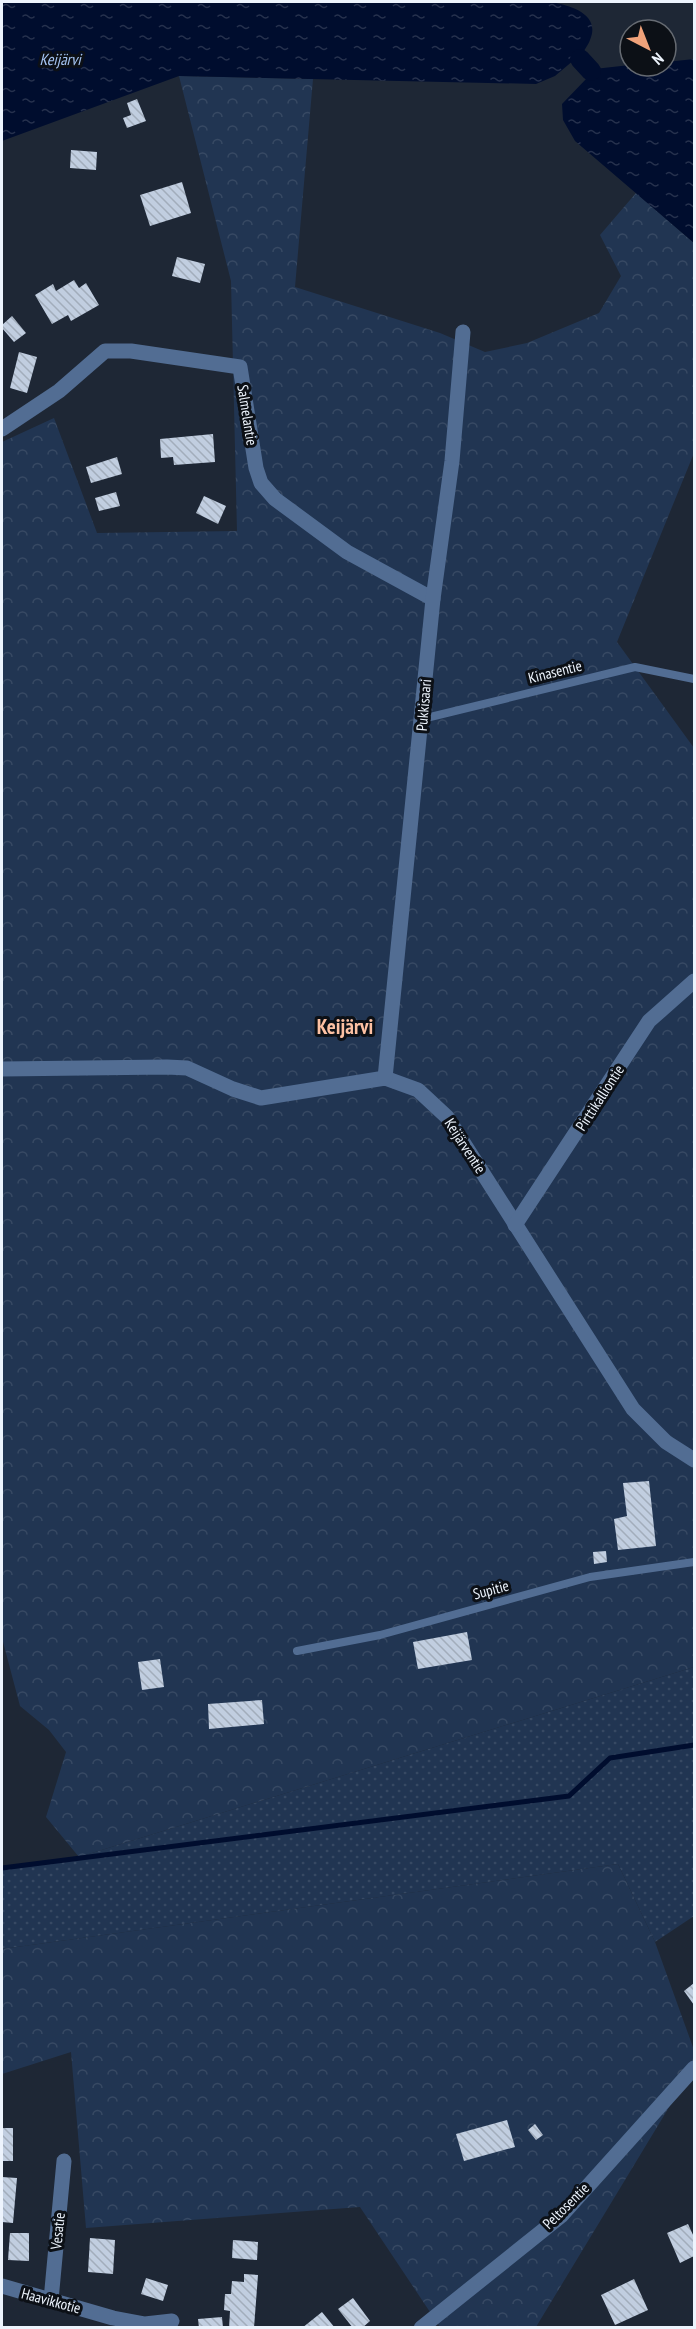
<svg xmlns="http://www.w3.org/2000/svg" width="696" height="2329" font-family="'PT Sans Narrow',sans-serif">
<defs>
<pattern id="grass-dots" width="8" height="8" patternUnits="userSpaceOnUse" patternTransform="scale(1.5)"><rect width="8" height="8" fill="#213552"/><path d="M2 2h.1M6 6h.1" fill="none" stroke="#374963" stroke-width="1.8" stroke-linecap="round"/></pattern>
<pattern id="forest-crowns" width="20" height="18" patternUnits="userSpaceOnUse" patternTransform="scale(1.5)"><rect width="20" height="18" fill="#213552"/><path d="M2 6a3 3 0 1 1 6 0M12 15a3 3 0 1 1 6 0" fill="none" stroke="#374963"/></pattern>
<pattern id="water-ripples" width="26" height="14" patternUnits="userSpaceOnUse" patternTransform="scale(1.5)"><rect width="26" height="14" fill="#000d2e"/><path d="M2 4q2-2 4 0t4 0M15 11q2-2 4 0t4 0" fill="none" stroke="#26314d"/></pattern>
<pattern id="building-back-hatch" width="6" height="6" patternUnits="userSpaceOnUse" patternTransform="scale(1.5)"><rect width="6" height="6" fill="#c1cee0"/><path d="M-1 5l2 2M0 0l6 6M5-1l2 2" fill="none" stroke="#a2adbb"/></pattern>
</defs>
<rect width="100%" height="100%" fill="#1e2735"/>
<polygon fill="url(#grass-dots)" points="694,1667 694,1916 655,1942 618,1864 2,1949 2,1868 79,1857"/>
<g fill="url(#forest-crowns)">
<polygon points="179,76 313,79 295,287 440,333 485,352 527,343 599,313 621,276 600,235 636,193 694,243 694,453 617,642 694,748 694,1667 79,1857 46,1817 66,1752 49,1730 20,1706 2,1638 2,442 54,418 97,533 237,531 231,281"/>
<polygon points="618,1864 655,1942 694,2050 694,2066 536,2327 440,2327 360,2207 86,2228 71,2052 2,2074 2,1949"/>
</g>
<g fill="url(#water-ripples)">
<path d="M2,2h550c19,4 49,12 38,38 -2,6 -7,10 -8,17l-5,4 -3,-1 -19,16 -19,8 -357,-8 -177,65z"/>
<polygon points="694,59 694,243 575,141 563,120 562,104 587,78 594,69 630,65 666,66 666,62"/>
</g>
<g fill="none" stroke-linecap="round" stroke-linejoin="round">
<polyline stroke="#000d2e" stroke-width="5" points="2,1868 569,1796 610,1758 694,1745"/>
<polyline stroke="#000d2e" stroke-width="20" points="580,59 591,71"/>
</g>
<g fill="url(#building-back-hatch)">
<polygon points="137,99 146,121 127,128 123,118 131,115 127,103"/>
<polygon points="71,150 97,152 96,170 70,168"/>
<polygon points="182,182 191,213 150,226 140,195"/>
<polygon points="177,257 205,264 200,283 172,276"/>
<polygon points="74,280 79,288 86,283 99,305 71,321 68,315 52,324 35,295 53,284 56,291"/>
<polygon points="12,316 26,333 14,342 2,328 2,325"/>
<polygon points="19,352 37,357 27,393 10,388"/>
<polygon points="213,434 215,462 174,465 173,457 161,458 160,439"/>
<polygon points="117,457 122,474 91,483 86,467"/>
<polygon points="116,492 120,506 99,511 95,498"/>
<polygon points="204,496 226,506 218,524 196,513"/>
<polygon points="649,1481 656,1546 618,1550 614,1519 627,1516 623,1483"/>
<polygon points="606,1551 607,1562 594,1564 593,1552"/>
<polygon points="467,1632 472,1660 418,1669 413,1642"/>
<polygon points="160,1659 164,1687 142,1690 138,1662"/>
<polygon points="262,1700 264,1724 209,1729 208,1704"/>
<polygon points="694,1983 694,2005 684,1991"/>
<polygon points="507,2120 515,2147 464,2161 456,2134"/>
<polygon points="535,2124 543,2135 536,2140 528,2130"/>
<rect x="2" y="2128" width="11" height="33"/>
<polygon points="2,2177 17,2178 13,2223 2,2222"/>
<polygon points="688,2224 694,2237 694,2256 680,2263 667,2233"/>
<polygon points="10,2233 29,2233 29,2261 8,2260"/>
<polygon points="90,2238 115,2240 113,2274 88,2272"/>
<polygon points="233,2240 258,2242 257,2260 232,2258"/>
<polygon points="244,2274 258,2275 254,2328 229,2328 230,2311 224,2310 225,2294 231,2294 232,2281 244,2282"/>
<polygon points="146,2278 168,2285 163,2301 141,2294"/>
<polygon points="634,2279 648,2310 615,2325 601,2295"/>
<polygon points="353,2298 370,2321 362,2328 353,2328 338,2309"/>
<polygon points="322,2312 335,2328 302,2328"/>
<polygon points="222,2317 223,2328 199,2328 198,2319"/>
</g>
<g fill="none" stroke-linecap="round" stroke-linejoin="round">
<g stroke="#526d93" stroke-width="8">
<polyline points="422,719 635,667 694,679"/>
<polyline points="297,1651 380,1635 590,1577 694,1562"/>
</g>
<g stroke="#526d93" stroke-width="15">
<polyline points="2,429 59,391 105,351 131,351 240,367 256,468 261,483 275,499 347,552 433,599"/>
<polyline points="2,1069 167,1067 187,1068 233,1089 261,1098 385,1078 418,1090 447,1117 633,1409 666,1442 694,1460"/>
<polyline points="385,1078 433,599 452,461 463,332"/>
<polyline points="515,1225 649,1021 694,981"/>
<polyline points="2,2286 113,2318 145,2324 172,2321"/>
<polyline points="51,2300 64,2161"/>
<polyline points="421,2328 561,2216 694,2068"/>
</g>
</g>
<g text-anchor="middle" stroke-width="6" stroke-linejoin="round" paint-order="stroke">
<g font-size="15" fill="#edf4fd" stroke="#0c1016">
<text transform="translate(247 415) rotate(81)" y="5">Salmelantie</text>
<text transform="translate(555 672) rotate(-14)" y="5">Kinasentie</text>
<text transform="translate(424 705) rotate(-85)" y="5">Pukkisaari</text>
<text transform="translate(600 1098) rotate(-57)" y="5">Pirttikalliontie</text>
<text transform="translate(465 1146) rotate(57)" y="5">Keijärventie</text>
<text transform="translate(491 1590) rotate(-15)" y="5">Supitie</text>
<text transform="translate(566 2206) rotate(-45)" y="5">Peltosentie</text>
<text transform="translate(58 2231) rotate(-84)" y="5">Vesatie</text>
<text transform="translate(51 2301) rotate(15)" y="5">Haavikkotie</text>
</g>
<g font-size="16" font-style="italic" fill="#a5c4f2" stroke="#0c1016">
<text x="60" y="65">Keijärvi</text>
</g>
<g font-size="21" font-weight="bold" fill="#fdc1a3" stroke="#0c1016">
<text x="345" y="1034">Keijärvi</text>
</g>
</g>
<rect width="696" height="2329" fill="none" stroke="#edf4fd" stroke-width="6"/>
<g transform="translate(648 48) rotate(138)"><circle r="28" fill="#0c1016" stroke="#666b72" stroke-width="1.5"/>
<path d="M0-4.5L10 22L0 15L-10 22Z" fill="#f0a27a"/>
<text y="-9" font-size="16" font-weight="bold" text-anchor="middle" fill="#edf4fd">N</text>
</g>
</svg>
